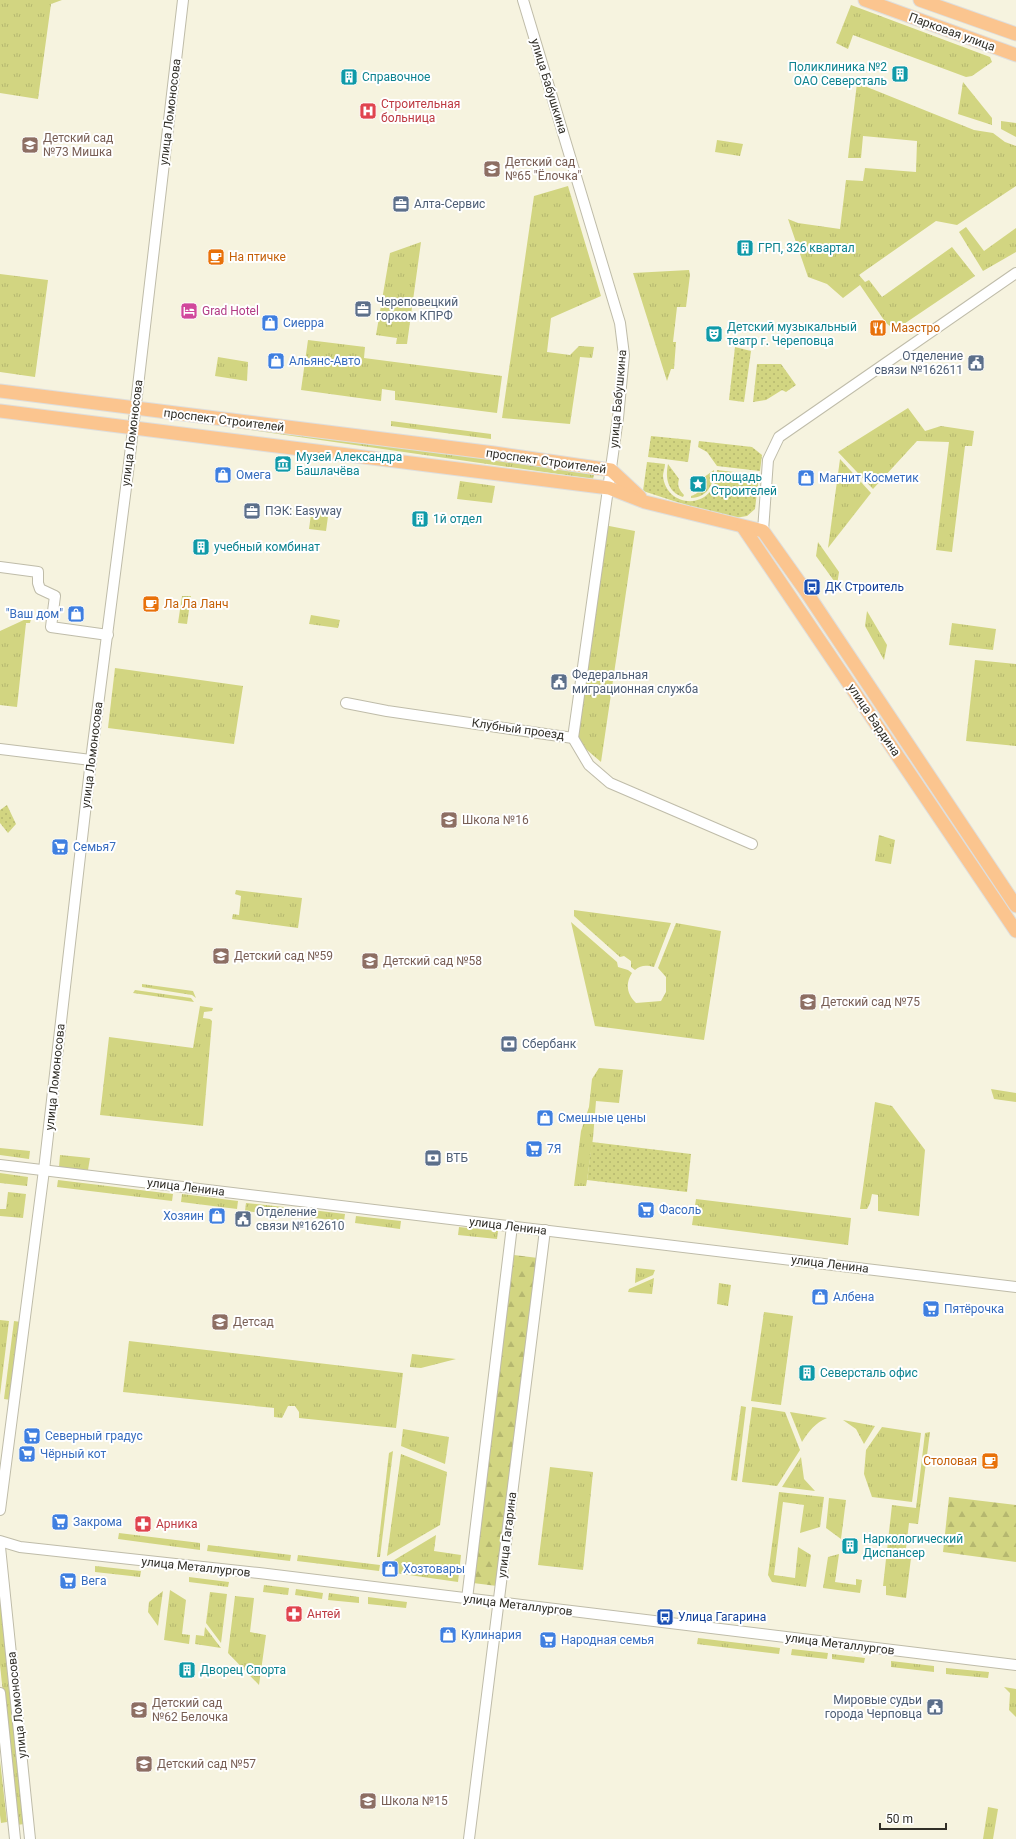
<svg xmlns="http://www.w3.org/2000/svg" width="1016" height="1839" font-family="Roboto,sans-serif">
<defs>
<pattern id="grass-tufts" width="24" height="20" patternUnits="userSpaceOnUse"><rect width="24" height="20" fill="#d2d581"/><path d="M3 7l-1-3M5 7V3M7 7l1-3M15 17l-1-3M17 17v-4M19 17l1-3" fill="none" stroke="#b5b76f"/></pattern>
<pattern id="forest-firs" width="22" height="20" patternUnits="userSpaceOnUse"><rect width="22" height="20" fill="#d2d581"/><path d="M5 1l3.5 6h-7zM16 11l3.5 6h-7z" fill="#b5b76f"/></pattern>
<pattern id="park-dots" width="8" height="8" patternUnits="userSpaceOnUse"><rect width="8" height="8" fill="#d2d581"/><path d="M2 2h.1M6 6h.1" fill="none" stroke="#b5b76f" stroke-width="1.8" stroke-linecap="round"/></pattern>
</defs>
<rect width="100%" height="100%" fill="#f6f3df"/>
<g fill="url(#grass-tufts)">
<polygon points="0,0 62,0 51,4 38,99 0,93"/>
<polygon points="851,5 990,57 992,62 972,76 966,77 853,35 848,49 836,43"/>
<polygon points="963,82 992,118 992,125 958,114"/>
<polygon points="857,83 974,130 993,133 1005,142 1016,146 1016,186 957,225 936,221 859,275 865,282 869,280 882,297 952,247 975,276 895,330 886,323 860,285 843,298 827,284 808,277 788,219 798,223 840,229 846,180 863,181 865,168 916,172 917,141 863,136 861,158 848,158"/>
<polygon points="1001,121 1016,123 1016,137 1001,129"/>
<polygon points="717,140 743,144 740,156 715,152"/>
<polygon points="568,186 601,296 551,318 547,352 570,355 579,346 594,347 592,358 580,357 570,424 502,418 534,196"/>
<polygon points="966,227 984,251 1016,228 1016,252 983,271 959,232"/>
<polygon points="421,242 407,344 396,344 397,338 376,335 390,253"/>
<polygon points="689,270 690,275 686,307 677,307 673,342 676,342 674,369 671,369 667,381 633,273"/>
<polygon points="0,274 48,280 35,377 0,372"/>
<polygon points="308,340 365,347 364,358 502,376 497,413 395,400 395,391 382,389 381,401 301,390"/>
<polygon points="218,357 248,362 247,381 215,376"/>
<polygon points="908,408 925,431 941,426 974,431 972,446 965,446 952,552 936,550 949,442 917,441 873,489 838,452"/>
<polygon points="145,415 595,471 593,479"/>
<polygon points="391,421 491,434 491,439 391,426"/>
<polygon points="840,459 871,493 828,548"/>
<polygon points="460,481 495,486 492,503 457,499"/>
<polygon points="312,507 329,509 326,531 309,529"/>
<polygon points="604,525 635,531 601,762 573,738"/>
<polygon points="818,542 839,572 837,585 816,556"/>
<polygon points="182,596 191,596 187,624 178,623"/>
<polygon points="867,611 887,645 884,660 865,626"/>
<polygon points="311,615 340,620 338,628 309,624"/>
<polygon points="26,619 31,619 30,623 26,623 17,707 0,705 0,631"/>
<polygon points="952,623 996,629 993,650 949,645"/>
<polygon points="975,660 1016,664 1016,746 966,741"/>
<polygon points="115,668 243,686 234,744 108,728"/>
<polygon points="879,835 895,840 891,864 875,861"/>
<polygon points="236,890 302,898 298,928 232,919 233,914 239,915 241,896 235,894"/>
<path d="M574,910l97,13 -17,44c-8,-2 -13,-2 -19,3l-4,-3v-6l-7,-5 -4,1 -46,-41z"/>
<path d="M571,922l46,40 1,5 10,3 4,3c-7,11 -5,21 4,30l25,-2 5,-9v-15l-8,-9 18,-45 45,8 -17,109 -109,-14z"/>
<polygon points="142,984 193,991 196,998 192,995 142,987"/>
<polygon points="135,990 191,998 194,1002 133,993"/>
<polygon points="200,1006 213,1008 212,1011 204,1012 203,1018 210,1019 212,1021 203,1126 100,1115 109,1037 193,1048"/>
<polygon points="599,1068 623,1070 619,1103 596,1101 593,1138 587,1180 586,1186 574,1186 581,1131 589,1107 592,1079"/>
<polygon points="991,1089 1016,1093 1016,1102 994,1099"/>
<polygon points="875,1102 892,1106 925,1150 919,1216 878,1211 878,1195 872,1194 870,1203 867,1209 860,1209"/>
<polygon points="0,1148 30,1151 29,1159 0,1155"/>
<polygon points="60,1155 90,1158 88,1170 59,1167"/>
<polygon points="0,1173 28,1177 27,1186 0,1183"/>
<polygon points="58,1180 173,1194 172,1201 57,1187"/>
<polygon points="8,1192 26,1194 23,1218 0,1216 0,1209 6,1209"/>
<polygon points="182,1194 238,1201 237,1209 181,1202"/>
<polygon points="696,1199 851,1218 848,1245 692,1225"/>
<polygon points="246,1203 284,1207 283,1215 245,1211"/>
<polygon points="295,1208 345,1214 344,1221 294,1216"/>
<polygon points="356,1216 401,1221 400,1229 355,1223"/>
<polygon points="459,1227 498,1231 497,1239 458,1235"/>
<polygon points="636,1268 655,1270 653,1275 635,1283"/>
<polygon points="654,1278 652,1294 628,1292 629,1289"/>
<polygon points="719,1283 731,1285 728,1306 717,1304"/>
<polygon points="764,1312 793,1316 781,1405 751,1401"/>
<polygon points="0,1320 9,1321 0,1395"/>
<polygon points="14,1321 21,1322 11,1400 4,1399"/>
<polygon points="129,1341 403,1373 396,1428 299,1418 299,1412 295,1406 288,1406 282,1418 274,1417 274,1408 123,1392"/>
<polygon points="412,1354 456,1359 421,1368 410,1367"/>
<polygon points="741,1406 746,1407 737,1481 731,1480"/>
<polygon points="752,1407 785,1412 800,1450 777,1486 742,1482"/>
<path d="M790,1412l37,6c-12,5 -18,13 -25,24z"/>
<polygon points="843,1420 875,1426 864,1444 856,1429"/>
<polygon points="882,1427 921,1433 912,1502 872,1497 864,1474 866,1450"/>
<polygon points="403,1429 449,1437 445,1464 401,1446"/>
<polygon points="930,1432 918,1524 909,1523 905,1557 911,1558 906,1598 886,1595 886,1586 883,1586 892,1505 916,1508 925,1433"/>
<polygon points="393,1451 380,1557 377,1557 389,1453"/>
<polygon points="401,1454 447,1472 440,1525 387,1556"/>
<polygon points="801,1457 804,1479 815,1491 782,1487"/>
<polygon points="550,1467 593,1472 583,1570 538,1565"/>
<polygon points="779,1492 824,1497 820,1527 800,1533 804,1505 783,1502 774,1575 795,1578 798,1547 811,1555 806,1587 772,1582 768,1575"/>
<polygon points="829,1498 846,1500 841,1539 826,1528"/>
<polygon points="119,1533 200,1543 200,1550 118,1539"/>
<polygon points="436,1535 434,1551 461,1555 458,1582 395,1573 395,1566 386,1565"/>
<polygon points="208,1545 291,1555 290,1561 207,1551"/>
<polygon points="839,1554 835,1582 856,1585 856,1579 862,1580 860,1593 823,1588 828,1557"/>
<polygon points="298,1555 380,1565 379,1571 297,1561"/>
<polygon points="95,1566 141,1571 140,1577 95,1572"/>
<polygon points="189,1577 229,1582 228,1587 189,1582"/>
<polygon points="0,1583 24,1824 17,1825 0,1665"/>
<polygon points="264,1585 289,1588 288,1595 263,1592"/>
<polygon points="296,1589 323,1593 322,1599 295,1595"/>
<polygon points="170,1590 186,1600 182,1634 190,1635 189,1644 164,1640"/>
<polygon points="163,1591 158,1626 148,1612 149,1602"/>
<polygon points="210,1592 227,1594 221,1643 206,1623"/>
<polygon points="329,1593 359,1597 359,1603 328,1600"/>
<polygon points="235,1596 254,1598 250,1632 266,1635 259,1685 228,1653"/>
<polygon points="368,1597 407,1602 406,1608 368,1604"/>
<polygon points="205,1627 221,1648 195,1644 196,1635 204,1636"/>
<polygon points="698,1638 780,1648 779,1654 697,1644"/>
<polygon points="792,1649 828,1653 827,1659 791,1655"/>
<polygon points="832,1654 865,1658 864,1663 832,1659"/>
<polygon points="891,1661 934,1666 934,1672 891,1667"/>
<polygon points="946,1668 989,1672 988,1678 946,1674"/>
<polygon points="1004,1687 1016,1689 1016,1717 1009,1710 1010,1693"/>
<polygon points="0,1760 7,1822 1,1823 0,1815"/>
<polygon points="988,1807 998,1809 993,1839 983,1839"/>
</g>
<g fill="url(#forest-firs)">
<polygon points="514,1255 538,1258 497,1586 473,1583"/>
<polygon points="949,1497 1016,1505 1016,1562 943,1552"/>
</g>
<g fill="url(#park-dots)">
<polygon points="735,347 751,351 744,402 729,400"/>
<polygon points="757,364 781,364 796,385 786,392 782,390 766,400 753,402"/>
<polygon points="651,436 691,440 688,462 648,457"/>
<polygon points="699,441 752,447 762,455 760,471 717,466 707,452 698,447"/>
<path d="M647,462l18,2c0,4 -2,8 -2,12 3,33 53,36 54,-6l42,5 -4,34 -8,7 -18,3 -86,-28z"/>
<path d="M668,464l11,15c-2,6 0,11 5,16l-1,2c-15,-5 -18,-18 -15,-33z"/>
<path d="M714,470c0,14 -7,28 -23,28v-2c8,-2 11,-9 9,-16z"/>
<polygon points="7,805 16,824 8,833 0,823 0,810"/>
<polygon points="592,1142 691,1154 687,1192 587,1180"/>
</g>
<g fill="none" stroke-linecap="round" stroke-linejoin="round">
<g stroke="#bfbca9" stroke-width="12">
<g id="minor">
<polyline points="523,0 620,323 624,355 618,418 573,738"/>
<polyline points="763,531 768,460 779,437 1016,273"/>
<polyline points="0,567 38,572 38,583 40,589 55,596 51,627 108,635"/>
<polyline points="346,703 387,711 573,738"/>
<polyline points="573,738 589,765 610,783 752,844"/>
<polyline points="0,749 91,760"/>
<polyline points="0,1165 1016,1287"/>
<polyline points="0,1510 44,1170 91,760 128,472 183,0"/>
<polyline points="0,1541 20,1547 259,1573 1016,1665"/>
<polyline points="0,1547 30,1839"/>
<polyline points="467,1599 512,1226"/>
<polyline points="0,1693 15,1839"/>
<polyline points="469,1839 545,1230"/>
</g>
</g>
<g stroke="#dededd" stroke-width="15">
<g id="major">
<polyline points="865,0 1016,55"/>
<polyline points="920,0 1016,34"/>
<polyline points="0,391 494,453 611,470 640,497"/>
<polyline points="0,411 609,488 645,502 763,531 805,590 1016,906"/>
<polyline points="743,527 1016,931"/>
</g>
</g>
<use href="#minor" stroke="#fff" stroke-width="10"/>
<use href="#major" stroke="#fbc58f" stroke-width="13"/>
</g>
<defs>
<g id="building-square" transform="scale(0.9)"><rect x="-9" y="-9" width="18" height="18" rx="4" fill="#0f9aa8" stroke="#fff"/><path d="M-4-6H4V6H1V3H-1V6H-4ZM-2.5-4.3h1.7v1.8h-1.7ZM.8-4.3h1.7v1.8H.8ZM-2.5-1h1.7V.8h-1.7ZM.8-1h1.7V.8H.8Z" fill="#fff"/></g>
<g id="hospital-square" transform="scale(0.9)"><rect x="-9" y="-9" width="18" height="18" rx="4" fill="#e0444e" stroke="#fff"/><path d="M-5-5h3v3.5h4V-5h3V5h-3V1.5h-4V5h-3Z" fill="#fff"/></g>
<g id="school-square" transform="scale(0.9)"><rect x="-9" y="-9" width="18" height="18" rx="4" fill="#8d6e63" stroke="#fff"/><path d="M0-5L7-2L0 1L-7-2ZM-4 1L0 2.5L4 1V4Q0 6-4 4Z" fill="#fff"/></g>
<g id="office-square" transform="scale(0.9)"><rect x="-9" y="-9" width="18" height="18" rx="4" fill="#5c6f8a" stroke="#fff"/><path d="M-6-3h4V-5.5h4V-3h4V5H-6ZM-1-4.5V-3h2v-1.5ZM-6 0V1H6V0Z" fill="#fff"/></g>
<g id="cafe-square" transform="scale(0.9)"><rect x="-9" y="-9" width="18" height="18" rx="4" fill="#e8710a" stroke="#fff"/><path d="M-5.5-4.5H6V0H3Q3 3.5 0 3.5H-2.5Q-5.5 3.5-5.5 0ZM3-3.2v2h1.7v-2ZM-6 4.5H4V6H-6Z" fill="#fff"/></g>
<g id="hotel-square" transform="scale(0.9)"><rect x="-9" y="-9" width="18" height="18" rx="4" fill="#d1479c" stroke="#fff"/><path d="M-6-4.5h1.5V1H6V5H4.5V3h-9V5H-6ZM-4 0a1.8 1.8 0 1 1 3.6 0ZM.5 0V-2.5h3Q6-2.5 6 0Z" fill="#fff"/></g>
<g id="shop-square" transform="scale(0.9)"><rect x="-9" y="-9" width="18" height="18" rx="4" fill="#3f7fe0" stroke="#fff"/><path d="M-5-2.5h2.3a2.7 3.5 0 0 1 5.4 0H5L5.5 6h-11ZM-1.5-2.5h3a1.5 2.3 0 0 0-3 0Z" fill="#fff"/></g>
<g id="restaurant-square" transform="scale(0.9)"><rect x="-9" y="-9" width="18" height="18" rx="4" fill="#e8710a" stroke="#fff"/><path d="M-5-6h1v4h1v-4h1v4h1v-4h1v5L-1.5 .5V6h-2V.5L-5-1ZM5-6V6H3V1.5H1.5Q1.5-4 5-6Z" fill="#fff"/></g>
<g id="theatre-square" transform="scale(0.9)"><rect x="-9" y="-9" width="18" height="18" rx="4" fill="#0f9aa8" stroke="#fff"/><path d="M-5-5.5Q0-4 5-5.5V0Q5 5 0 6Q-5 5-5 0ZM-3.3-2.5H-1v1.5H-3.3ZM1-2.5H3.3v1.5H1ZM-2.8 1Q0 5.5 2.8 1Z" fill="#fff"/></g>
<g id="civic-square" transform="scale(0.9)"><rect x="-9" y="-9" width="18" height="18" rx="4" fill="#5c6f8a" stroke="#fff"/><path d="M-.6-6.5H3V-4.5H.6V-3L4-1V1h2V6H-6V1h2V-1L-.6-3ZM-1.2 2.5V6h2.4V2.5Z" fill="#fff"/></g>
<g id="museum-square" transform="scale(0.9)"><rect x="-9" y="-9" width="18" height="18" rx="4" fill="#0f9aa8" stroke="#fff"/><path d="M0-6L6-3V-2H-6V-3ZM-5-1h2V3h-2ZM-1-1h2V3h-2ZM3-1h2V3H3ZM-6 4H6V6H-6Z" fill="#fff"/></g>
<g id="sight-square" transform="scale(0.9)"><rect x="-9" y="-9" width="18" height="18" rx="4" fill="#0f9aa8" stroke="#fff"/><path d="M0-6L1.8-2.2L6-1.7L2.9 1.2L3.7 5.4L0 3.3L-3.7 5.4L-2.9 1.2L-6-1.7L-1.8-2.2Z" fill="#fff"/></g>
<g id="bus-square" transform="scale(0.9)"><rect x="-9" y="-9" width="18" height="18" rx="4" fill="#1a4fb4" stroke="#fff"/><path d="M-5-6H5V4H4V6H2V4H-2V6H-4V4H-5ZM-3.5-4V0h7V-4ZM-3.5 1.2v1.5H-2V1.2ZM2 1.2v1.5H3.5V1.2Z" fill="#fff"/></g>
<g id="supermarket-square" transform="scale(0.9)"><rect x="-9" y="-9" width="18" height="18" rx="4" fill="#3f7fe0" stroke="#fff"/><path d="M-6-5.5h2.5l.6 2H6L4.5 2H-2.5L-4.4-4H-6ZM-1.5 3.2a1.3 1.3 0 1 0 .1 0ZM3 3.2a1.3 1.3 0 1 0 .1 0Z" fill="#fff"/></g>
<g id="bank-square" transform="scale(0.9)"><rect x="-9" y="-9" width="18" height="18" rx="4" fill="#5c6f8a" stroke="#fff"/><path d="M-6-4H6V4H-6ZM0-2.3a2.3 2.3 0 1 0 0 4.6a2.3 2.3 0 1 0 0-4.6Z" fill="#fff"/></g>
<g id="pharmacy-square" transform="scale(0.9)"><rect x="-9" y="-9" width="18" height="18" rx="4" fill="#e0444e" stroke="#fff"/><path d="M-2-6h4v4h4v4h-4v4h-4v-4h-4v-4h4Z" fill="#fff"/></g>
</defs>
<g fill-rule="evenodd">
<use href="#building-square" x="900" y="74"/>
<use href="#building-square" x="349" y="77"/>
<use href="#hospital-square" x="368" y="111"/>
<use href="#school-square" x="30" y="145"/>
<use href="#school-square" x="492" y="169"/>
<use href="#office-square" x="401" y="204"/>
<use href="#building-square" x="745" y="248"/>
<use href="#cafe-square" x="216" y="257"/>
<use href="#office-square" x="363" y="309"/>
<use href="#hotel-square" x="189" y="311"/>
<use href="#shop-square" x="270" y="323"/>
<use href="#restaurant-square" x="878" y="328"/>
<use href="#theatre-square" x="714" y="334"/>
<use href="#shop-square" x="276" y="361"/>
<use href="#civic-square" x="976" y="363"/>
<use href="#museum-square" x="283" y="464"/>
<use href="#shop-square" x="223" y="475"/>
<use href="#shop-square" x="806" y="478"/>
<use href="#sight-square" x="698" y="484"/>
<use href="#office-square" x="252" y="511"/>
<use href="#building-square" x="420" y="519"/>
<use href="#building-square" x="201" y="547"/>
<use href="#bus-square" x="812" y="587"/>
<use href="#cafe-square" x="151" y="604"/>
<use href="#shop-square" x="76" y="614"/>
<use href="#civic-square" x="559" y="682"/>
<use href="#school-square" x="449" y="820"/>
<use href="#supermarket-square" x="60" y="847"/>
<use href="#school-square" x="221" y="956"/>
<use href="#school-square" x="370" y="961"/>
<use href="#school-square" x="808" y="1002"/>
<use href="#bank-square" x="509" y="1044"/>
<use href="#shop-square" x="545" y="1118"/>
<use href="#supermarket-square" x="534" y="1149"/>
<use href="#bank-square" x="433" y="1158"/>
<use href="#supermarket-square" x="646" y="1210"/>
<use href="#shop-square" x="217" y="1216"/>
<use href="#civic-square" x="243" y="1219"/>
<use href="#shop-square" x="820" y="1297"/>
<use href="#supermarket-square" x="931" y="1309"/>
<use href="#school-square" x="220" y="1322"/>
<use href="#building-square" x="807" y="1373"/>
<use href="#supermarket-square" x="32" y="1436"/>
<use href="#supermarket-square" x="27" y="1454"/>
<use href="#cafe-square" x="990" y="1461"/>
<use href="#supermarket-square" x="60" y="1522"/>
<use href="#pharmacy-square" x="143" y="1524"/>
<use href="#building-square" x="850" y="1546"/>
<use href="#shop-square" x="390" y="1569"/>
<use href="#supermarket-square" x="68" y="1581"/>
<use href="#pharmacy-square" x="294" y="1614"/>
<use href="#bus-square" x="665" y="1617"/>
<use href="#shop-square" x="448" y="1635"/>
<use href="#supermarket-square" x="548" y="1640"/>
<use href="#building-square" x="187" y="1670"/>
<use href="#civic-square" x="935" y="1707"/>
<use href="#school-square" x="139" y="1710"/>
<use href="#school-square" x="144" y="1764"/>
<use href="#school-square" x="368" y="1801"/>
</g>
<g text-anchor="middle" stroke-width="4" stroke-linejoin="round" paint-order="stroke">
<g font-size="12" fill="#312f28" stroke="#fff">
<text transform="translate(952 32) rotate(20)" y="4">Парковая улица</text>
<text transform="translate(549 86) rotate(73)" y="4">улица Бабушкина</text>
<text transform="translate(170 112) rotate(-83)" y="4">улица Ломоносова</text>
<text transform="translate(618 399) rotate(-85)" y="4">улица Бабушкина</text>
<text transform="translate(224 420) rotate(7)" y="4">проспект Строителей</text>
<text transform="translate(132 433) rotate(-83)" y="4">улица Ломоносова</text>
<text transform="translate(546 461) rotate(8)" y="4">проспект Строителей</text>
<text transform="translate(874 720) rotate(56)" y="4">улица Бардина</text>
<text transform="translate(518 729) rotate(8)" y="4">Клубный проезд</text>
<text transform="translate(92 755) rotate(-83)" y="4">улица Ломоносова</text>
<text transform="translate(55 1077) rotate(-84)" y="4">улица Ломоносова</text>
<text transform="translate(186 1187) rotate(7)" y="4">улица Ленина</text>
<text transform="translate(508 1226) rotate(7)" y="4">улица Ленина</text>
<text transform="translate(830 1264) rotate(7)" y="4">улица Ленина</text>
<text transform="translate(507 1535) rotate(-83)" y="4">улица Гагарина</text>
<text transform="translate(196 1567) rotate(6)" y="4">улица Металлургов</text>
<text transform="translate(518 1605) rotate(7)" y="4">улица Металлургов</text>
<text transform="translate(840 1644) rotate(7)" y="4">улица Металлургов</text>
<text transform="translate(17 1705) rotate(-96)" y="4">улица Ломоносова</text>
</g>
<g font-size="12" fill="#0d838f" stroke="#fff" text-anchor="start">
<text x="887" y="71" text-anchor="end">Поликлиника №2<tspan x="887" dy="14">ОАО Северсталь</tspan></text>
<text x="362" y="81">Справочное</text>
<text x="758" y="252">ГРП, 326 квартал</text>
<text x="727" y="331">Детский музыкальный<tspan x="727" dy="14">театр г. Череповца</tspan></text>
<text x="296" y="461">Музей Александра<tspan x="296" dy="14">Башлачёва</tspan></text>
<text x="711" y="481">площадь<tspan x="711" dy="14">Строителей</tspan></text>
<text x="433" y="523">1й отдел</text>
<text x="214" y="551">учебный комбинат</text>
<text x="820" y="1377">Северсталь офис</text>
<text x="863" y="1543">Наркологический<tspan x="863" dy="14">Диспансер</tspan></text>
<text x="200" y="1674">Дворец Спорта</text>
</g>
<g font-size="12" fill="#be3a42" stroke="#fff" text-anchor="start">
<text x="381" y="108">Строительная<tspan x="381" dy="14">больница</tspan></text>
<text x="156" y="1528">Арника</text>
<text x="307" y="1618">Антей</text>
</g>
<g font-size="12" fill="#785e54" stroke="#fff" text-anchor="start">
<text x="43" y="142">Детский сад<tspan x="43" dy="14">№73 Мишка</tspan></text>
<text x="505" y="166">Детский сад<tspan x="505" dy="14">№65 "Ёлочка"</tspan></text>
<text x="462" y="824">Школа №16</text>
<text x="234" y="960">Детский сад №59</text>
<text x="383" y="965">Детский сад №58</text>
<text x="821" y="1006">Детский сад №75</text>
<text x="233" y="1326">Детсад</text>
<text x="152" y="1707">Детский сад<tspan x="152" dy="14">№62 Белочка</tspan></text>
<text x="157" y="1768">Детский сад №57</text>
<text x="381" y="1805">Школа №15</text>
</g>
<g font-size="12" fill="#4e5e75" stroke="#fff" text-anchor="start">
<text x="414" y="208">Алта-Сервис</text>
<text x="376" y="306">Череповецкий<tspan x="376" dy="14">горком КПРФ</tspan></text>
<text x="963" y="360" text-anchor="end">Отделение<tspan x="963" dy="14">связи №162611</tspan></text>
<text x="265" y="515">ПЭК: Easyway</text>
<text x="572" y="679">Федеральная<tspan x="572" dy="14">миграционная служба</tspan></text>
<text x="522" y="1048">Сбербанк</text>
<text x="446" y="1162">ВТБ</text>
<text x="256" y="1216">Отделение<tspan x="256" dy="14">связи №162610</tspan></text>
<text x="922" y="1704" text-anchor="end">Мировые судьи<tspan x="922" dy="14">города Черповца</tspan></text>
</g>
<g font-size="12" fill="#c56008" stroke="#fff" text-anchor="start">
<text x="229" y="261">На птичке</text>
<text x="891" y="332">Маэстро</text>
<text x="164" y="608">Ла Ла Ланч</text>
<text x="977" y="1465" text-anchor="end">Столовая</text>
</g>
<g font-size="12" fill="#b23c85" stroke="#fff" text-anchor="start">
<text x="202" y="315">Grad Hotel</text>
</g>
<g font-size="12" fill="#366cbe" stroke="#fff" text-anchor="start">
<text x="283" y="327">Сиерра</text>
<text x="289" y="365">Альянс-Авто</text>
<text x="236" y="479">Омега</text>
<text x="819" y="482">Магнит Косметик</text>
<text x="63" y="618" text-anchor="end">"Ваш дом"</text>
<text x="73" y="851">Семья7</text>
<text x="558" y="1122">Смешные цены</text>
<text x="547" y="1153">7Я</text>
<text x="659" y="1214">Фасоль</text>
<text x="204" y="1220" text-anchor="end">Хозяин</text>
<text x="833" y="1301">Албена</text>
<text x="944" y="1313">Пятёрочка</text>
<text x="45" y="1440">Северный градус</text>
<text x="40" y="1458">Чёрный кот</text>
<text x="73" y="1526">Закрома</text>
<text x="403" y="1573">Хозтовары</text>
<text x="81" y="1585">Вега</text>
<text x="461" y="1639">Кулинария</text>
<text x="561" y="1644">Народная семья</text>
</g>
<g font-size="12" fill="#164399" stroke="#fff" text-anchor="start">
<text x="825" y="591">ДК Строитель</text>
<text x="678" y="1621">Улица Гагарина</text>
</g>
</g>
<path d="M880 1823v6h66v-6" fill="none" stroke="#312f28" stroke-width="2"/>
<text x="886" y="1823" font-size="12" fill="#312f28" stroke="#ffffff" stroke-width="3" paint-order="stroke">50 m</text>
</svg>
